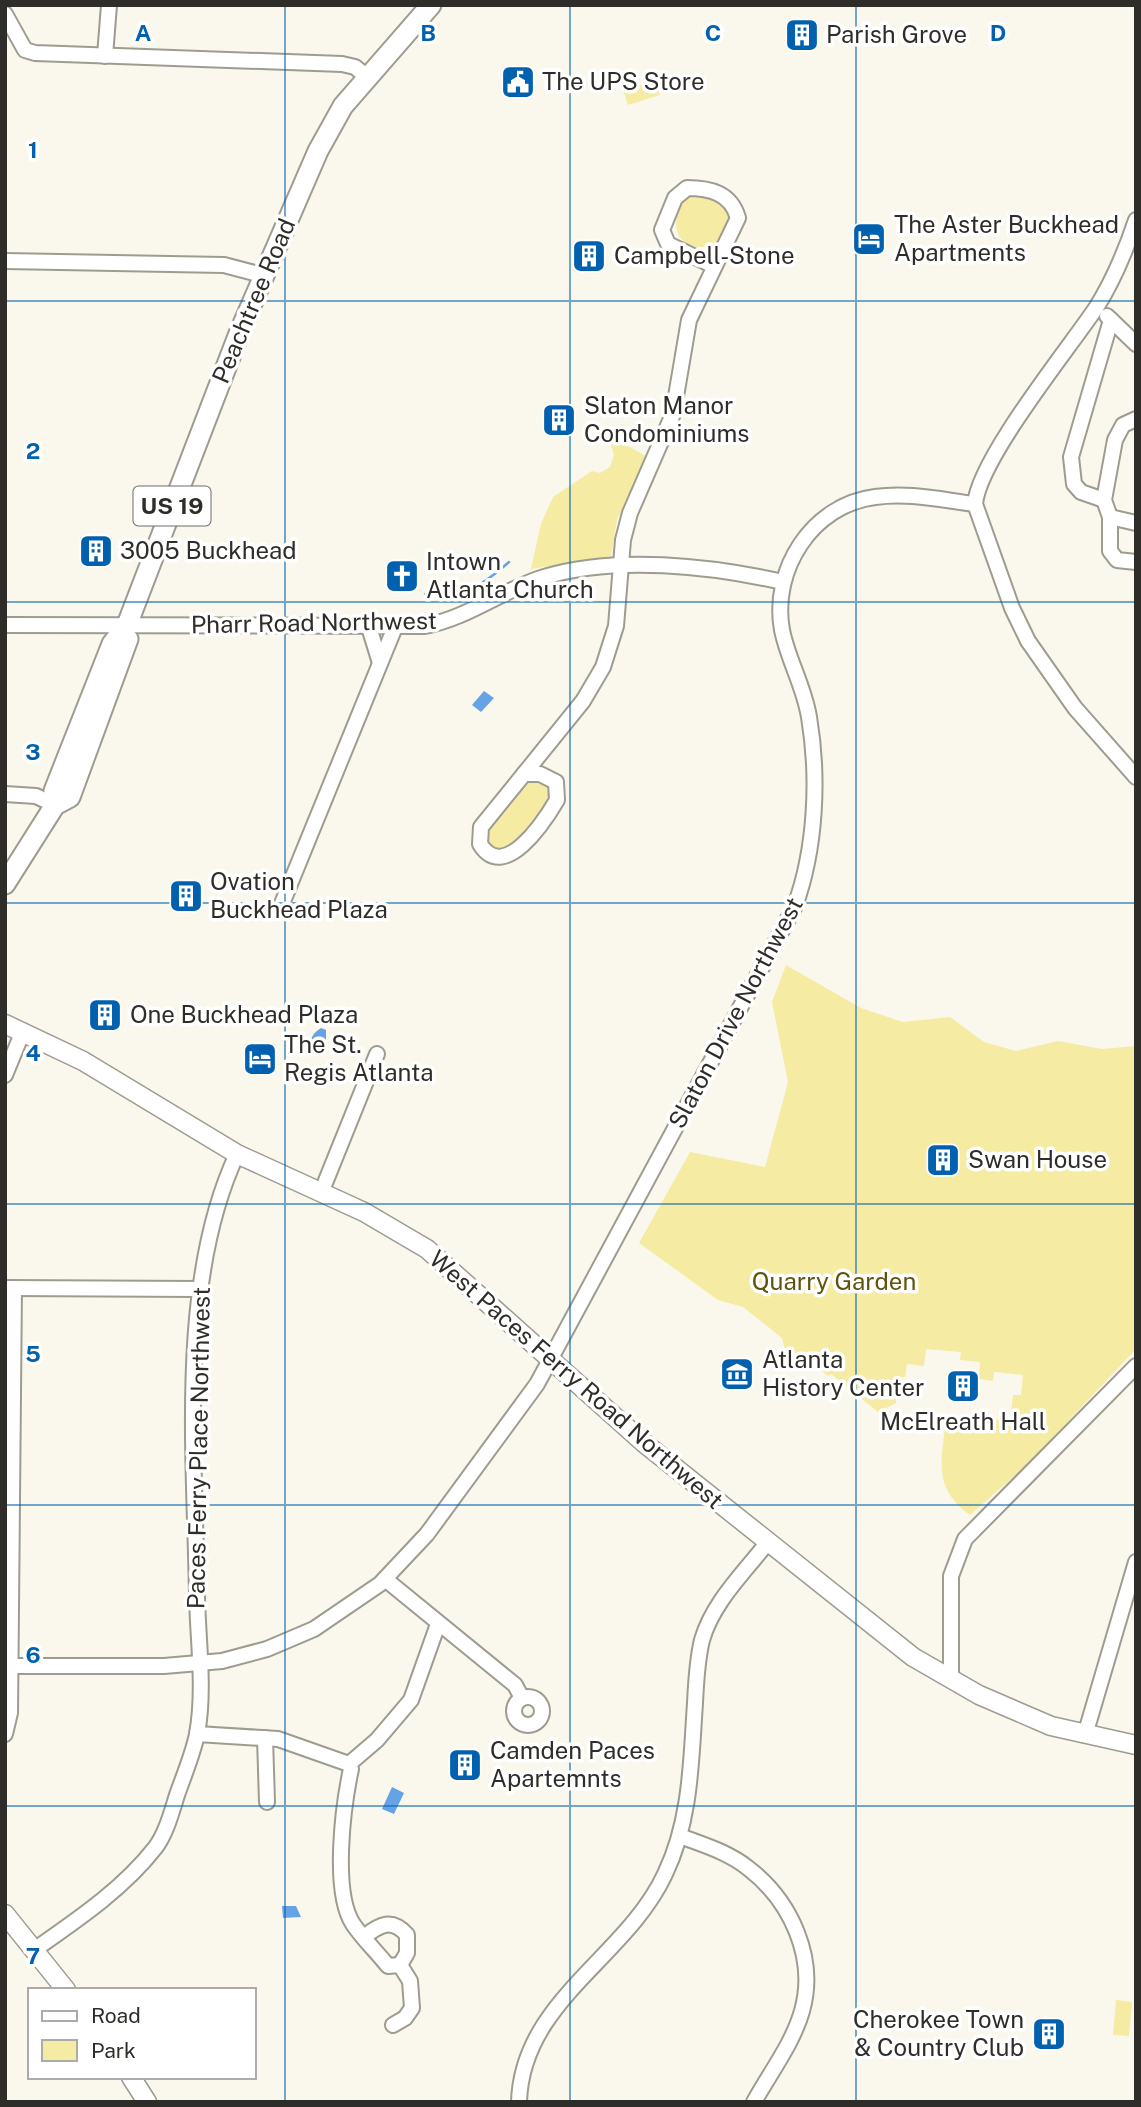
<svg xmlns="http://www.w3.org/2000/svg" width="1141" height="2107" font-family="'Public Sans',sans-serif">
<rect width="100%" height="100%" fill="#faf8ec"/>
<g fill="#f5eba3">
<polygon points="655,80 660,95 628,105 623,90"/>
<path d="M700,192l27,14c17,58 -83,55 -40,-12z"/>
<polygon points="615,439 646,456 617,520 611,556 531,569 541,524 553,497 592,471 600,473 610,467 614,455 611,445"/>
<polygon points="541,778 553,788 551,802 510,846 504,850 491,849 485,840 489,830 530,780"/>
<path d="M786,965l75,43 42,14 47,-5 34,25 32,9 42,-10 44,8 34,-3v303l-108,115 -58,51c-40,-30 -27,-56 -24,-100l38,3 1,-5h5v6l20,2 3,-26h8l2,-20 -29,-3 -1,9 -14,-2 1,-17 -20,-2 1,-8 -35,-3 -2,17 -17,-2 -2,13h-7l-2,26 -18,9 -47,-38 -3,2 -9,-8 -8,1 -12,-6v-6l-14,-7 -3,-12 -39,-31 -25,-7 -79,-57 51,-91 75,15 23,-85 -16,-80z"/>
<polygon points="1116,2000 1132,2002 1129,2036 1113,2035"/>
</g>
<g fill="#66a3e6">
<polygon points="484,691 494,698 481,712 472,705"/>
<path d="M321,1028l5,2v11l-8,12 -9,-3c0,-11 5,-18 12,-22z"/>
<polygon points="392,1787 404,1793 394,1814 382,1809"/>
<polygon points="282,1906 296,1906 301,1917 283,1918"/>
</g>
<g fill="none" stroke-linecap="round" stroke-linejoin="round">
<path stroke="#66a3e6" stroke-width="2.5" d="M425,594c40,3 53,-5 84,-32"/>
<g stroke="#9e9c91" stroke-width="18">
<g id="minor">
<polyline points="5,14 25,50 35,53 342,64 355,67 367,77"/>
<polyline points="105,56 109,5"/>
<path d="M1136,220c-10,30 -23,61 -40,88 -29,43 -117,151 -121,196l37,104 16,33 47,67 61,69"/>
<polyline points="5,261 224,265 262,275"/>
<polyline points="1107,316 1136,344"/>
<polyline points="1136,419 1123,425 1115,440 1104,500 1110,517 1110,551 1117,560 1136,562"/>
<polyline points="1104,500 1081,492 1074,484 1071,457 1111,320"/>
<polyline points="1110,517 1136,523"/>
<path d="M5,625l420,1c43,-8 77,-36 119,-49 72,-22 167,-11 239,5"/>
<polyline points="369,627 380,663"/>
<path d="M524,774l59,-73 20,-34 13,-41 7,-86 7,-27 43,-99 16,-94 49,-102c-7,-25 -28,-30 -51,-30l-12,10 -13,32 6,14 46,22"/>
<path d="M524,774h16l16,8 1,18c-13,22 -53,83 -77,44l1,-17z"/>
<polyline points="5,794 36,796 55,805"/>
<polyline points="281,906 395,627"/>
<polyline points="5,1075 23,1031"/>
<polyline points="321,1193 377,1054"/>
<polyline points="7,1288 198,1289"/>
<polyline points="385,1579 515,1685 522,1698"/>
<path d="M5,1666h159l58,-5 45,-12 47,-20 66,-45 47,-50 110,-150 258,-478c21,-58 24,-129 14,-189 -5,-31 -21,-57 -27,-87 -11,-60 30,-125 93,-133 33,-5 67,3 100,7"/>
<polyline points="951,1678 951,1576 965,1539 1136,1366"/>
<circle cx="528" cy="1711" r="14"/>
<polyline points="5,1734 10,1713 14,1288"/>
<polyline points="197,1734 278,1739 349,1764"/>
<polyline points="1085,1735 1136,1562"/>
<polyline points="265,1738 267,1802"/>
<path d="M680,1836c24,9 48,16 68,32 43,33 69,90 54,143 -9,32 -32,62 -48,91"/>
<path d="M364,1937c16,-13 28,-19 43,-2v18l-7,12"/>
<path d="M34,1950c43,-30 89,-61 121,-102 11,-14 17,-37 22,-53 7,-20 16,-41 20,-61 8,-44 1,-92 0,-137 -2,-140 -20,-315 40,-443"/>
<path d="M393,2025l12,-7 7,-10 -2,-27 -10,-16 -12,1c-11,-14 -25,-27 -35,-42 -21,-32 -10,-118 -2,-155l-2,-5 28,-24 34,-40 27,-76"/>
<path d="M519,2102c3,-101 107,-144 146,-228 26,-54 26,-113 30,-171 1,-21 2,-43 7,-63 11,-38 42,-67 65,-97"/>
</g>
</g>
<g stroke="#9e9c91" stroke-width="21">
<g id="major">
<polyline points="5,1024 83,1061 237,1154 364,1212 427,1249 644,1443 913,1657 979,1695 1051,1726 1136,1745"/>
<polyline points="5,1914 66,1990"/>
<polyline points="131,2077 147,2102"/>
</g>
</g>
<g stroke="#9e9c91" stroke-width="23">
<g id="highway">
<polyline points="55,805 54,791 112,644 127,625 240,331 318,151 343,106 431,5"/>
<polyline points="5,884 55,805 70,797 128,639"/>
</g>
</g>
<use href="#minor" stroke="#fff" stroke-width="14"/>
<use href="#major" stroke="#fff" stroke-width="18"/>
<use href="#highway" stroke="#fff" stroke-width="19"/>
</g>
<path fill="none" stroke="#0261ae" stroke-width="2" stroke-opacity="0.55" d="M285,5v2097M570,5v2097M856,5v2097M5,301h1131M5,602h1131M5,903h1131M5,1204h1131M5,1505h1131M5,1806h1131"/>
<defs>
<g id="building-square" transform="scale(1.75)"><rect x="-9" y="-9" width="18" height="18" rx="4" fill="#0261ae" stroke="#fff"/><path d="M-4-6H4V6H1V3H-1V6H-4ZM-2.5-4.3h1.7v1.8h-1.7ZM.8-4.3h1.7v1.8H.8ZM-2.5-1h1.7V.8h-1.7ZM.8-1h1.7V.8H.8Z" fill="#fff"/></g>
<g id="civic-square" transform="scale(1.75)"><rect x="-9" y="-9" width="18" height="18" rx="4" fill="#0261ae" stroke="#fff"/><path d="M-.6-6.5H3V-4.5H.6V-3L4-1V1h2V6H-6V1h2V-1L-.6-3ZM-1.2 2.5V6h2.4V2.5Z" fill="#fff"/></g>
<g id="hotel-square" transform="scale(1.75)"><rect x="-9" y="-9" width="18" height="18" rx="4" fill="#0261ae" stroke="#fff"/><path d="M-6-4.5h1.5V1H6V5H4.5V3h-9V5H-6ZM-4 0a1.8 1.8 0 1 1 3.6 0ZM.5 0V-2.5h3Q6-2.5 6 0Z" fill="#fff"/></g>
<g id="church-square" transform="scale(1.75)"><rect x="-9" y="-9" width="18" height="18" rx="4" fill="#0261ae" stroke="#fff"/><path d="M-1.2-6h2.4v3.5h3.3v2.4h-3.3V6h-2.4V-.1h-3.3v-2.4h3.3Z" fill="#fff"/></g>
<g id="museum-square" transform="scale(1.75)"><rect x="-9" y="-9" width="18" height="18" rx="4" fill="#0261ae" stroke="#fff"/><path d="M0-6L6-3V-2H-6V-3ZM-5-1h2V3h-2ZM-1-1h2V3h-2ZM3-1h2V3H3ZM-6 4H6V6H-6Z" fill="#fff"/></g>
</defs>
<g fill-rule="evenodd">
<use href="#building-square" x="802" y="35"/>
<use href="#civic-square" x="518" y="82"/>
<use href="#hotel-square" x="869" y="239"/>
<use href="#building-square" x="589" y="256"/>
<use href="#building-square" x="559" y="420"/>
<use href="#building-square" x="96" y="551"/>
<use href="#church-square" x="402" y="576"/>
<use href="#building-square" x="186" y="896"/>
<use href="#building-square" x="105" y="1015"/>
<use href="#hotel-square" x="260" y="1059"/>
<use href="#building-square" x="943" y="1160"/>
<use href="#museum-square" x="737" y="1374"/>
<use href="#building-square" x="963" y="1386"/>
<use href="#building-square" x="465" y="1765"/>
<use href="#building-square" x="1049" y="2034"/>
</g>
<g text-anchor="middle" stroke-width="7" stroke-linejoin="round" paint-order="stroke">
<rect fill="#fff" stroke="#6d6c69" stroke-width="2" x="133.5" y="486.5" width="77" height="39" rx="5"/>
<g font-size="23" font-weight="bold" fill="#2e2d29">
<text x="172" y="514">US 19</text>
</g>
<g font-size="24" fill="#2e2d29" stroke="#fff" text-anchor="start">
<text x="826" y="43">Parish Grove</text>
<text x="542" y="90">The UPS Store</text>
<text x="894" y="233">The Aster Buckhead<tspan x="894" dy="28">Apartments</tspan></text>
<text x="614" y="264">Campbell-Stone</text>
<text x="584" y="414">Slaton Manor<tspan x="584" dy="28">Condominiums</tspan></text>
<text x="120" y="559">3005 Buckhead</text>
<text x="426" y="570">Intown<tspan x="426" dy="28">Atlanta Church</tspan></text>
<text x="210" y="890">Ovation<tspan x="210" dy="28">Buckhead Plaza</tspan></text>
<text x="130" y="1023">One Buckhead Plaza</text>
<text x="284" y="1053">The St.<tspan x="284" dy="28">Regis Atlanta</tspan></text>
<text x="968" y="1168">Swan House</text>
<text x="762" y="1368">Atlanta<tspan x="762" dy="28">History Center</tspan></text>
<text x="963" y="1430" text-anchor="middle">McElreath Hall</text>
<text x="490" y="1759">Camden Paces<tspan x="490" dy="28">Apartemnts</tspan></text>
<text x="1024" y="2028" text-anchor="end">Cherokee Town<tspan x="1024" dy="28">&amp; Country Club</tspan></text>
</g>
<g font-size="24" fill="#2e2d29" stroke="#fff">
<text transform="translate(254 301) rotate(-67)" y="8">Peachtree Road</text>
<text transform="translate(314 623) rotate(-1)" y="8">Pharr Road Northwest</text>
<text transform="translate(736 1013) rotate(-62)" y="8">Slaton Drive Northwest</text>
<text transform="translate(576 1380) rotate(41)" y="8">West Paces Ferry Road Northwest</text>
<text transform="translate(199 1448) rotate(-89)" y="8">Paces Ferry Place Northwest</text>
</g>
<g font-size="24" fill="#5e540a" stroke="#fff">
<text x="834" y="1290">Quarry Garden</text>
</g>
</g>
<g font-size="23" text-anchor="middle" font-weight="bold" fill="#0261ae" stroke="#fff" stroke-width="7" stroke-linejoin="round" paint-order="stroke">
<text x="143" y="41">A</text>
<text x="428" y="41">B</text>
<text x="713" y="41">C</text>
<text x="998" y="41">D</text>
<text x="33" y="158">1</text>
<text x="33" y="459">2</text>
<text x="33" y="760">3</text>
<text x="33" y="1061">4</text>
<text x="33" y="1362">5</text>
<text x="33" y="1663">6</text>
<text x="33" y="1964">7</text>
</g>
<rect width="1141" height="2107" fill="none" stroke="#2e2d29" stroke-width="14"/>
<rect x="28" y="1988" width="228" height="91" fill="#ffffff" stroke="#ababa9" stroke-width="2"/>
<rect x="42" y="2011" width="35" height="10" fill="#ffffff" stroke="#ababa9" stroke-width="2"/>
<text x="91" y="2023" font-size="21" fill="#2e2d29">Road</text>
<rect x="42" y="2040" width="35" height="21" fill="#f5eba3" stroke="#ababa9" stroke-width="2"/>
<text x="91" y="2058" font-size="21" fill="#2e2d29">Park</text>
</svg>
